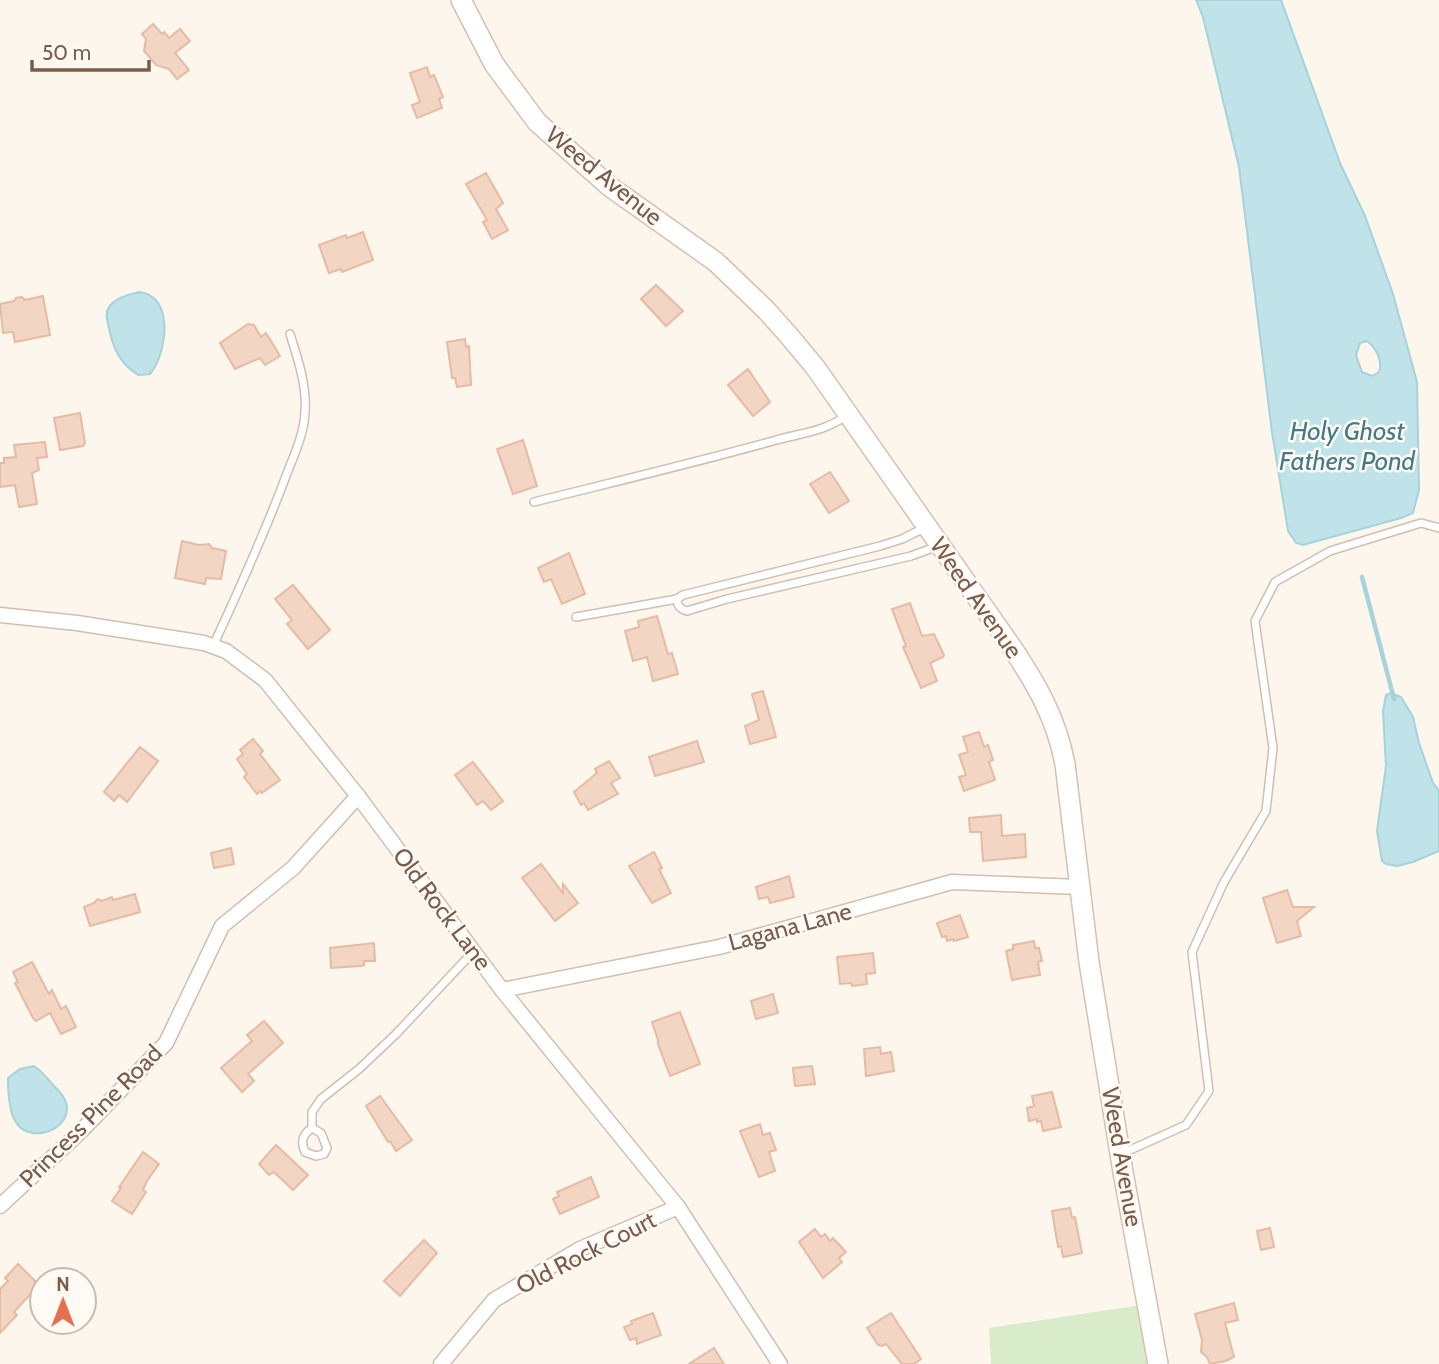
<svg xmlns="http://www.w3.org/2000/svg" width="1439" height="1364" font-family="Cabin,sans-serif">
<rect width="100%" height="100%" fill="#fdf6ec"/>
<polygon fill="#d8ecc9" points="1148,1304 1158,1364 991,1364 989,1328"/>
<g fill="#bfe3e8" stroke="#a5d3da" stroke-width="2" fill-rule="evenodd">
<path d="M1196,0h85l59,163 25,53 28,78 24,88 2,108 -6,23 -12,5 -98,27 -7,-2 -8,-12 -16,-99 -33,-265 -36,-150zM1367,341c9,7 16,19 12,31l-7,4 -10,-4 -6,-17 4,-12z"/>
<path d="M139,292c36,3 28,62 11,82l-12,1c-18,-12 -25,-26 -29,-47 -2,-7 -4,-15 0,-21 6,-9 21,-13 30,-15z"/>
<polygon points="1391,693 1401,697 1413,717 1419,743 1433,783 1439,790 1439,851 1413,862 1397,866 1386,864 1382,861 1377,831 1386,766 1383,711 1386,695"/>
<path d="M34,1066c8,5 13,12 19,19 6,6 14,14 14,23 0,23 -35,34 -49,17 -9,-10 -10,-34 -10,-47l12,-9z"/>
</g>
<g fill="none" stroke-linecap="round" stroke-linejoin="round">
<polyline stroke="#a5d3da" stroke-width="4.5" points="1362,577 1394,699"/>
</g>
<g fill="#f3d5c3" stroke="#e6bba3" stroke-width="2">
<polygon points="153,24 162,34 164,32 169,38 180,29 190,41 175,53 189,70 177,79 169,69 156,65 144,51 146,39 142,34"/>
<polygon points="427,67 430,77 434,75 443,97 439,99 442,108 417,118 412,105 420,102 410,73"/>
<polygon points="486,173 503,203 496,209 508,230 492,239 483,222 487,220 466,184"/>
<polygon points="363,232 373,260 342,272 341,269 329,273 319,245 346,235 347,238"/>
<polygon points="656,285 683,311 666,326 641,299"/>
<polygon points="43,296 50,335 15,342 13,332 3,333 0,304 14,301 16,298 22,297 25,300"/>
<polygon points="248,324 254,325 261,337 266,333 280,356 265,365 260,358 235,369 220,343"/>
<polygon points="465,339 466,347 469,346 471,385 457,387 455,378 452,378 447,342"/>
<polygon points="748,369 770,402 753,416 728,385"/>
<polygon points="80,413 85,443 83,446 60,450 54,418"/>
<polygon points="523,440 537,486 513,494 497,449"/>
<polygon points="45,442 47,457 37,458 39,470 32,473 37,504 19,507 15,485 0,487 0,463 4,463 4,458 16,457 14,445"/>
<polygon points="830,472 849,501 829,513 810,484"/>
<polygon points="182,541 199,545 209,544 212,548 226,551 221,579 206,578 205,584 175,578"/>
<polygon points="569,553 585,594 562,604 551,579 544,582 538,568"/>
<polygon points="293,585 330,630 308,649 287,624 292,620 275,599"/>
<polygon points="910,603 922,636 934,634 944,655 943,657 930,663 937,681 921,688 903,647 906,646 892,609"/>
<polygon points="657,616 668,654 672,653 678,674 653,681 647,657 633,661 625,631 639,627 638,621"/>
<polygon points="763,691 776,737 750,744 745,726 759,720 752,694"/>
<polygon points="979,732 984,747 988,745 993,760 989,762 995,780 964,791 959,777 966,775 959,755 968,752 963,737"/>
<polygon points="253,739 263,751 260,754 280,780 262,793 260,791 257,794 244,777 247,774 237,759 243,754 240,750"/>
<polygon points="697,741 704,762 655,776 649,757"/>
<polygon points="140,747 158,761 127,802 119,795 114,801 104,792"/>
<polygon points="609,761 620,778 611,783 618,794 588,810 584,803 581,805 574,792 597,773 595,769"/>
<polygon points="473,762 503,801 491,810 483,801 477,805 455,775"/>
<polygon points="1001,815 1002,836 1025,834 1026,857 983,861 981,832 970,832 969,818"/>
<polygon points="231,848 234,864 214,868 211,853"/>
<polygon points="654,852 662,868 659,869 671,893 652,903 629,866"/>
<polygon points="541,864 563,893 563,884 578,903 555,921 522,878"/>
<polygon points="789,876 794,897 770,903 768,897 759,899 756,887"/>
<polygon points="1287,890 1293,907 1314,907 1297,921 1301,936 1277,943 1263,898"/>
<polygon points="135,894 140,912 90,926 84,907 94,903 98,899 102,901 112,897 113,900"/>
<polygon points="960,915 968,937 954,941 953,939 947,941 946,936 942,937 937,923"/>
<polygon points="1034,941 1035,948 1039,948 1042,961 1038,962 1040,975 1012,980 1006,951 1013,949 1013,945"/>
<polygon points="374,943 375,961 364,961 364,965 361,966 331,968 330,948"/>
<polygon points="873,953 875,973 866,974 867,984 852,986 851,983 840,984 837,957"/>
<polygon points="32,962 49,994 52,990 61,1009 66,1006 76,1027 61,1034 50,1013 36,1021 33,1018 15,983 18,982 13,972"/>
<polygon points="773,994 778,1013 756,1019 751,1001"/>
<polygon points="680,1012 700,1064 670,1076 658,1044 658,1040 652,1022"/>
<polygon points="264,1021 283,1043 248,1074 254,1081 242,1092 221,1068 252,1041 247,1035"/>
<polygon points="880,1047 881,1054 891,1052 894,1071 866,1076 864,1049"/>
<polygon points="812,1066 815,1084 795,1086 793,1068"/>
<polygon points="1052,1092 1061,1127 1043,1131 1041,1121 1037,1122 1037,1119 1029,1121 1027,1108 1034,1106 1032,1096"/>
<polygon points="380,1096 412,1140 396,1151 390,1141 388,1142 366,1106"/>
<polygon points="760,1124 763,1135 770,1133 776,1150 769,1152 775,1171 759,1177 740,1131"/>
<polygon points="276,1145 308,1175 293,1190 274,1172 269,1175 259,1164"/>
<polygon points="143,1152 159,1164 147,1181 143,1190 146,1192 132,1214 112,1201 121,1188 119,1187"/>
<polygon points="591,1177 599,1197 560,1214 553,1199 559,1196 557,1192"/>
<polygon points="1070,1208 1072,1218 1075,1217 1082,1253 1063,1257 1061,1246 1058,1247 1052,1211"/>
<polygon points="1270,1228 1274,1247 1261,1250 1257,1231"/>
<polygon points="815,1229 821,1237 825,1234 830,1241 833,1238 846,1252 839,1258 842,1262 823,1278 799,1242"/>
<polygon points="424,1240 437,1253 400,1296 384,1281"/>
<polygon points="18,1264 39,1285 14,1312 17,1315 0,1333 0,1289 8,1281 5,1278"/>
<polygon points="1234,1303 1238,1320 1225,1323 1234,1357 1226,1361 1210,1364 1207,1357 1201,1352 1202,1340 1195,1314"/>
<polygon points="653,1313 661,1335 637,1344 636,1338 630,1340 624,1327 632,1324 631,1321"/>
<polygon points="891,1313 921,1359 914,1364 902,1364 886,1344 882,1346 878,1345 867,1328"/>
<polygon points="714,1348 724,1364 689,1364"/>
</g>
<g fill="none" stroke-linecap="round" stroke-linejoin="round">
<g stroke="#d1beb0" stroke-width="10">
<g id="service">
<path d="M534,502c80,-20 160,-39 239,-61 27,-8 53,-9 75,-27"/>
<path d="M926,527l-24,12 -22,7 -197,49 -6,4c0,7 3,10 10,12l40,-12 184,-43 27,-10"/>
<polyline points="576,617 677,599"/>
<path d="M213,646c25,-54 49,-107 70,-162 8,-23 21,-47 22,-72 2,-26 -7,-53 -15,-78"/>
<path d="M312,1128l9,5 6,15 -3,6 -8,2 -11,-4c-5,-11 -2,-18 7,-24v-16l9,-13 38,-30 37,-35 77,-82"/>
<polyline points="1121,1154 1186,1125 1209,1091 1192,952 1224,882 1266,811 1273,748 1255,621 1275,582 1330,551 1421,523 1439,528"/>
</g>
</g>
<g stroke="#d1beb0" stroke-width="17">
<g id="minor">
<polyline points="0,615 77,623 204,643 226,651 265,680 358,796 502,990 678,1207 780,1364"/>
<polyline points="502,990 719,947 952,882 1079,887"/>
<polyline points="0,1206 81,1131 166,1043 222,926 293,868 358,796"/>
<polyline points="441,1364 494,1300 580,1249 678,1207"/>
</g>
</g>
<g stroke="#d6c0b0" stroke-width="22">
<path id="secondary" d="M461,0l33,64 43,58 72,64 107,76 50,48 24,27 25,30 198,282c25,38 43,69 52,115l24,198 34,210 35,192"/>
</g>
<use href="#service" stroke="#fff" stroke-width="7"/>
<use href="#minor" stroke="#fff" stroke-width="14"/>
<use href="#secondary" stroke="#fff" stroke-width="19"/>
</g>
<g text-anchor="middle" stroke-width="5" stroke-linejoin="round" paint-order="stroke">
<g font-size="24" fill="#7a5c4d" stroke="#fffaf3">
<text transform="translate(604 176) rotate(39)" y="8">Weed Avenue</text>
<text transform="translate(976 598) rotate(55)" y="8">Weed Avenue</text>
<text transform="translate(442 909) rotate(53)" y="8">Old Rock Lane</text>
<text transform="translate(790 927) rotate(-15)" y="8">Lagana Lane</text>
<text transform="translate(91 1116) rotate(-45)" y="8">Princess Pine Road</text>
<text transform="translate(1122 1157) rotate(80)" y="8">Weed Avenue</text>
<text transform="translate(586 1253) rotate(-27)" y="8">Old Rock Court</text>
</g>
<g font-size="26" font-style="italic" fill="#437c86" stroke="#fffaf3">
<text x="1347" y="440">Holy Ghost<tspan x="1347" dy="30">Fathers Pond</tspan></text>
</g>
</g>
<g transform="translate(63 1301)"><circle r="33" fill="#fffaf3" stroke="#cabbb1" stroke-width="2"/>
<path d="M0-5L12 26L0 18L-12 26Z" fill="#e76f51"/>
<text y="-10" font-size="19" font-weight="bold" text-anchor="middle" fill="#7a5c4d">N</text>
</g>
<path d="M32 60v10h117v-10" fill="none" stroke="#7a5c4d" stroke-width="3.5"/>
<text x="42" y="60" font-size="21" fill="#7a5c4d" stroke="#fffaf3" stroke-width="5" paint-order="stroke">50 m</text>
</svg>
